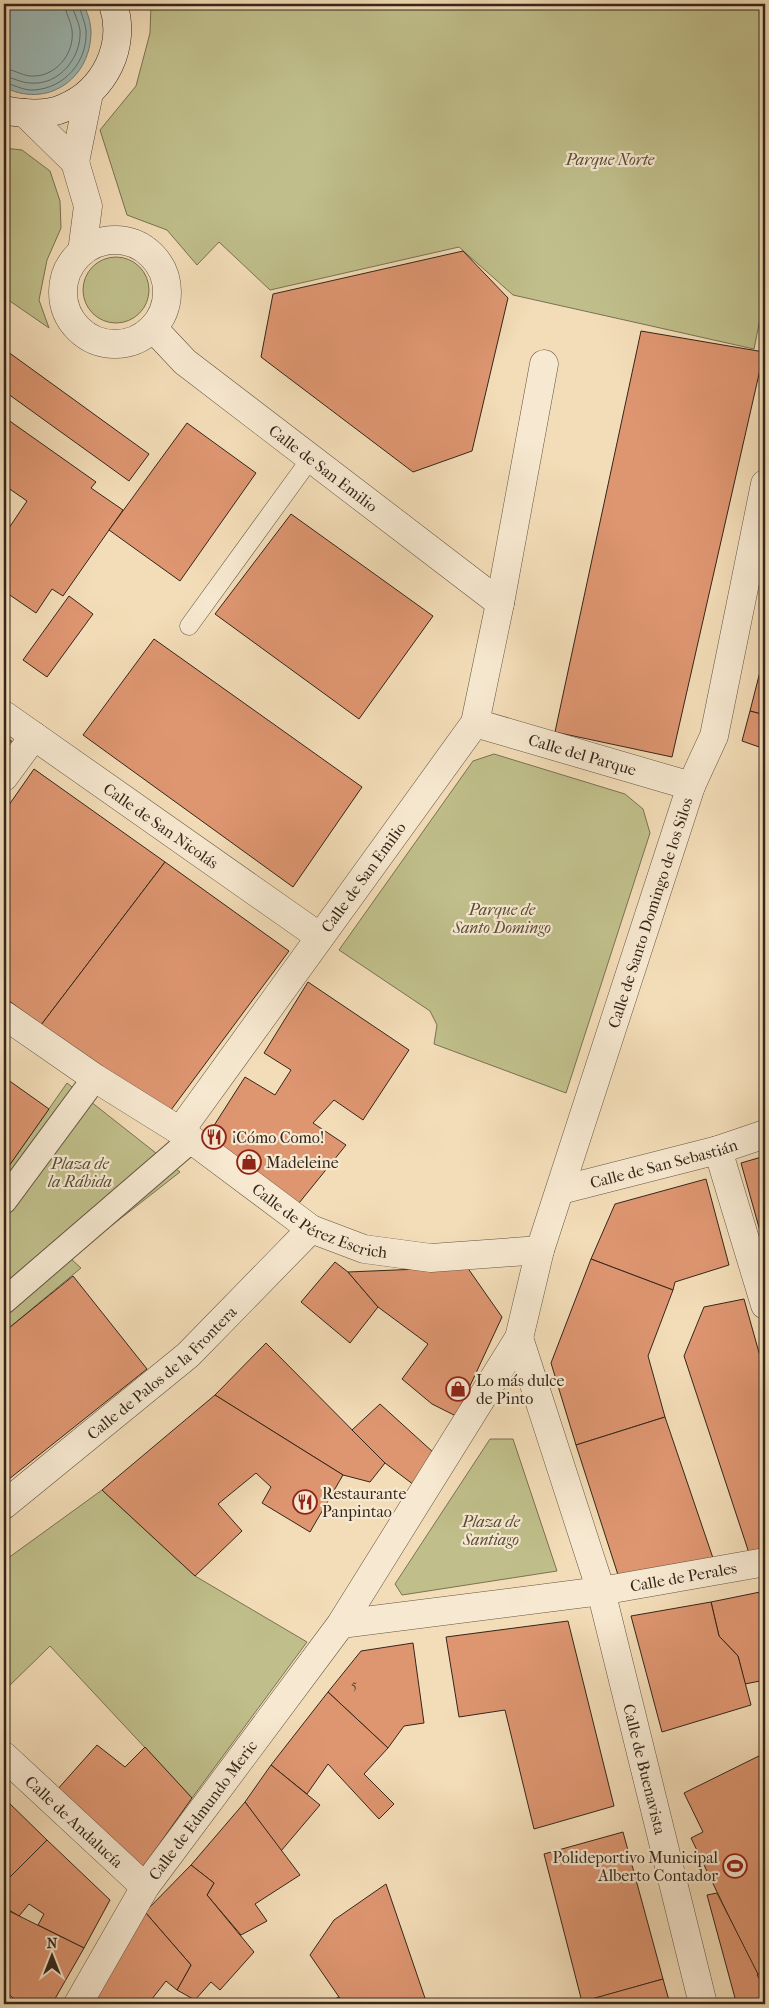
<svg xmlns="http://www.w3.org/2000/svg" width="769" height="2008" font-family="'IM FELL French Canon',serif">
<rect width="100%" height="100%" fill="#f3ddb8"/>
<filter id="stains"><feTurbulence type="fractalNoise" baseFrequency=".004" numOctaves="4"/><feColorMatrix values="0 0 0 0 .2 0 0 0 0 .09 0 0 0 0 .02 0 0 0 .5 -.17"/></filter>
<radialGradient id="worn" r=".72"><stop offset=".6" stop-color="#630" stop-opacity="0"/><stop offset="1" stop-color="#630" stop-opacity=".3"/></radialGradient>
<g fill="#c0bf8b" stroke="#7a7252">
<polygon points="151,4 765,4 765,294 754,349 513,295 459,247 270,290 219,242 197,265 167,230 127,215 100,130 136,86 150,33"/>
<polygon points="4,148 22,150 50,171 60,201 61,228 47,260 39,300 49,328 4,297"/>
<circle cx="116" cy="290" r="33"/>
<polygon points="494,754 625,794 643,809 650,833 566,1093 434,1044 437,1025 430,1011 339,950 473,761"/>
<polygon points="67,1083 180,1172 70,1258 81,1268 4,1332 4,1173"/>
<polygon points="490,1439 513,1439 557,1571 402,1595 395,1584"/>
<polygon points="102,1490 195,1576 307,1642 192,1798 50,1646 4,1691 4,1561"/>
</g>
<path fill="#9dbab7" stroke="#737f78" d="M4,4h78c6,7 9,20 9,29 -1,47 -45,76 -87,54z"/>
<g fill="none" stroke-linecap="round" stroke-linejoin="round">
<g stroke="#687068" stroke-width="1">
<path d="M4,69c9,0 17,6 26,7 25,2 45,-22 42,-46 -1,-9 -7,-17 -7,-26"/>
<path d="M4,77c9,0 17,6 26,6 29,3 52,-26 50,-53 -1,-9 -7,-17 -8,-26"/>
<path d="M4,83c10,1 19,8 30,7 31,-2 54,-29 52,-60 -1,-9 -6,-18 -7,-26"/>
</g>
</g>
<g fill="#de9671" stroke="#34261a">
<polygon points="463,251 508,298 472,451 413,472 261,357 273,294"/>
<polygon points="641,331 764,352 672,757 555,732"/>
<polygon points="4,349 149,454 129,481 4,391"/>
<polygon points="4,417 96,482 91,488 123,510 63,596 52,589 36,613 4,591 4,525 9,528 27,501 4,485"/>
<polygon points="187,423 256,473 180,581 109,530"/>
<polygon points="291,514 433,616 359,719 215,614"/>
<polygon points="69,596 93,614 47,677 23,660"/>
<polygon points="154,639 362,787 293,887 83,735"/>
<polygon points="765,652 765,715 750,711"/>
<polygon points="750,711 765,715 765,749 742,741"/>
<polygon points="4,736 13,742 4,755"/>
<polygon points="34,769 165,862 41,1025 4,997 4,812"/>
<polygon points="165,862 289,951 168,1114 41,1025"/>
<polygon points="308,982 409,1050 363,1120 334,1100 313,1123 346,1145 295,1208 206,1138 245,1077 275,1095 291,1070 264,1053"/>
<polygon points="4,1077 49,1109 4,1173"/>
<polygon points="765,1156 765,1249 741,1163"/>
<polygon points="706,1179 729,1265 675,1282 673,1290 591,1259 615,1204"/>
<polygon points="591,1259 673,1290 648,1356 665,1417 576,1445 551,1363"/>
<polygon points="335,1262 348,1272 378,1307 350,1343 301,1302"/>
<polygon points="467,1267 502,1317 456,1416 432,1404 402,1379 428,1344 378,1307 348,1272"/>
<polygon points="73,1276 147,1369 4,1483 4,1332"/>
<polygon points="744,1299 765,1374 765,1557 751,1559 684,1356 704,1307"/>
<polygon points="266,1343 385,1463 370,1482 343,1475 215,1395"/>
<polygon points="215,1395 343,1475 310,1532 262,1503 271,1487 256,1473 218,1504 242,1531 195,1576 102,1490"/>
<polygon points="380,1404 434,1453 414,1485 385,1463 352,1430"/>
<polygon points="665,1417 715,1564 620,1581 576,1445"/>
<polygon points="765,1591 765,1680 745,1684 738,1656 719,1636 711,1602"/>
<polygon points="711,1602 719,1636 738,1656 751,1705 662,1732 631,1616"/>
<polygon points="568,1621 614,1806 534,1829 505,1710 459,1717 446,1637"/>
<polygon points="413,1643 424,1723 404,1726 388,1748 328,1692 361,1651"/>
<polygon points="328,1692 388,1748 364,1774 394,1804 379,1819 328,1764 307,1794 271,1765"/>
<polygon points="97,1745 125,1767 145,1747 192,1798 141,1870 56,1791"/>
<polygon points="765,1753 765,1971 757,1975 691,1838 703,1832 684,1793"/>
<polygon points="271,1765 320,1805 281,1851 245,1802"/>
<polygon points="4,1798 47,1840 4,1883"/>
<polygon points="245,1802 300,1875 255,1904 267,1921 241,1935 207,1895 214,1883 191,1865"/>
<polygon points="623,1832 663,1979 582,2002 544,1854"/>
<polygon points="47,1840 110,1900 84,1948 38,1925 44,1914 29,1904 19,1916 4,1907 4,1883"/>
<polygon points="191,1865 214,1883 207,1895 254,1952 220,1990 211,1982 195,2000 177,1990 191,1965 145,1912"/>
<polygon points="386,1884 427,2004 341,2004 339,1997 310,1955 334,1920"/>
<polygon points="717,1893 765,1988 765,2004 738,2004 735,1998 707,1895"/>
<polygon points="9,1911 84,1948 52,2004 20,2004 4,1990 4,1920"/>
<polygon points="145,1912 191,1965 177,1990 166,1981 148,2004 89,2004"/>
<polygon points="765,1971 765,1988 757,1975"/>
<polygon points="663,1979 670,2004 577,2004 577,2003"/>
<polygon points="339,1997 341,2004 324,2004"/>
</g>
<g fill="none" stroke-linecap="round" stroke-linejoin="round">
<g stroke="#645442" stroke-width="19">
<polyline id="service" points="189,626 311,458"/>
</g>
<g stroke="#645442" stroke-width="27">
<g id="pedestrian">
<polyline points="4,1201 95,1078"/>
<polyline points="4,1301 191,1140"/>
</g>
</g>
<g stroke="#645442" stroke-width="29">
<g id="minor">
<polyline points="25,113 75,162 88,206 82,252"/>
<polyline points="75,162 89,93"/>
<circle cx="115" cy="292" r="52"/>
<path id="s1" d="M153,328l32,34 315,241 -25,120 -295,408"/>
<polyline points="500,603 544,364"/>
<path id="s2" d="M4,715l316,222"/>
<path id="s3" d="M475,723l216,63"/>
<polyline points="4,777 34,736"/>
<path id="s4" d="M4,1015l91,63 85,53 131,98 53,20 67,9 109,-8"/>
<polyline points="718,1150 765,1305"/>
<path id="s5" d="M561,1190l157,-40 47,-16"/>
<path id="s6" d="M4,1505l184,-150 123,-126"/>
<path id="s7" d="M4,1756l141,131"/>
<path id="s8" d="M703,2004l-102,-413 164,-29"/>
</g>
</g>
<g stroke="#645442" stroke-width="29">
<g id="tertiary">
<polyline points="341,1624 601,1591 519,1338"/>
<path id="s9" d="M78,2004l67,-117 196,-263 178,-286 21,-88 151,-464 23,-50 51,-252"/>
</g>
</g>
<g stroke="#34261a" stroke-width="29">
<path id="secondary" d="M4,110c19,4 42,6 60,-2 41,-17 63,-63 49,-104"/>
</g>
<use href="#service" stroke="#f7e9d1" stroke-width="18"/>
<use href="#pedestrian" stroke="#f7e9d1" stroke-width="25"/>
<use href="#minor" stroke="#f7e9d1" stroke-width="28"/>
<use href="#tertiary" stroke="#f7e9d1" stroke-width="28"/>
<use href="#secondary" stroke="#f7e9d1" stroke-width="28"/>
</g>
<defs>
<g id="restaurant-ring" transform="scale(1.25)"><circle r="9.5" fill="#f7e9d1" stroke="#8f2418" stroke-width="1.5"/><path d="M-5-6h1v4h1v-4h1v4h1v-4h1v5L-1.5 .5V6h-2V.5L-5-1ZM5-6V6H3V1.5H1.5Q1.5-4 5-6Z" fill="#8f2418"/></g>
<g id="shop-ring" transform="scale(1.25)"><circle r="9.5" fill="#f7e9d1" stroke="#8f2418" stroke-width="1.5"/><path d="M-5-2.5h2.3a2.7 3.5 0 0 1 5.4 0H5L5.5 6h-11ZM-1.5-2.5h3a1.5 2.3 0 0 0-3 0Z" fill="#8f2418"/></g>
<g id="stadium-ring" transform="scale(1.25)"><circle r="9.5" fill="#f7e9d1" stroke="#8f2418" stroke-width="1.5"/><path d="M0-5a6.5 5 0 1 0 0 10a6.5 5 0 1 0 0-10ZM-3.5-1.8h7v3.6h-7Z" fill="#8f2418"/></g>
</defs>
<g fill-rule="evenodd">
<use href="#restaurant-ring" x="214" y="1137"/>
<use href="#shop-ring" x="249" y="1162"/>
<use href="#shop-ring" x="458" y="1389"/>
<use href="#restaurant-ring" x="305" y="1502"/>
<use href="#stadium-ring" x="735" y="1866"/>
</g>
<g text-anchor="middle" stroke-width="4.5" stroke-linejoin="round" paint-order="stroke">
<g font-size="14" fill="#5e4230">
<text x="354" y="1689">5</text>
</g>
<g font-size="16" font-style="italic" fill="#574c36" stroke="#f7e9d1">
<text x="610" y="165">Parque Norte</text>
<text x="502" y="915">Parque de<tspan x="502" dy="18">Santo Domingo</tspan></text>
<text x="80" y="1169">Plaza de<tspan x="80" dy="18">la Rábida</tspan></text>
<text x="491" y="1527">Plaza de<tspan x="491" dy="18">Santiago</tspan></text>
</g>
<g font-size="16" fill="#34261a" stroke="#f7e9d1">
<text dy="6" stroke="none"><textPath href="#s1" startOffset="221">Calle de San Emilio</textPath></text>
<text dy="6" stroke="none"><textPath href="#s3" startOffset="112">Calle del Parque</textPath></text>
<text dy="6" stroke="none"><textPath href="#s2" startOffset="192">Calle de San Nicolás</textPath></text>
<text transform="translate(363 877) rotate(-54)" y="6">Calle de San Emilio</text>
<text dy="6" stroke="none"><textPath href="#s9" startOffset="1245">Calle de Santo Domingo de los Silos</textPath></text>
<text dy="6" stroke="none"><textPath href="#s5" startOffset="106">Calle de San Sebastián</textPath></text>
<text dy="6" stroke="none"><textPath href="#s4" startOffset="379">Calle de Pérez Escrich</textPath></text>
<text dy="6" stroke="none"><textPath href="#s6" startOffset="206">Calle de Palos de la Frontera</textPath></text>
<text dy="6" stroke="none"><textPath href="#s8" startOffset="509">Calle de Perales</textPath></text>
<text transform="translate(645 1769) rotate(76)" y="6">Calle de Buenavista</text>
<text dy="6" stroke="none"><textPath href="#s9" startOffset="231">Calle de Edmundo Meric</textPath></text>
<text dy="6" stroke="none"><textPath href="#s7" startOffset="96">Calle de Andalucía</textPath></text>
</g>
<g font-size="16" fill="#34261a" stroke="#f7e9d1" text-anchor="start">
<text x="232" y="1143">¡Cómo Como!</text>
<text x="266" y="1168">Madeleine</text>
<text x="476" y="1386">Lo más dulce<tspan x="476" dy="18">de Pinto</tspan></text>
<text x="322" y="1499">Restaurante<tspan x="322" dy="18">Panpintao</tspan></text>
<text x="718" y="1863" text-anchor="end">Polideportivo Municipal<tspan x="718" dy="18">Alberto Contador</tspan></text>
</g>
</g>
<rect width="769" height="2008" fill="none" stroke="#f3ddb8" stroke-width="20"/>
<rect x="5" y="5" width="759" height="1998" fill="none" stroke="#34261a" stroke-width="2.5"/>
<rect x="10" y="10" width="749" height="1988" fill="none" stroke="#34261a"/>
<g transform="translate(52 1956)" stroke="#f7e9d1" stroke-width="4" paint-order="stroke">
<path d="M0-4L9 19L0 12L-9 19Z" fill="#34261a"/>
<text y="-8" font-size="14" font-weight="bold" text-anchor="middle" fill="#34261a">N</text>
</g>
<rect width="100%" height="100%" filter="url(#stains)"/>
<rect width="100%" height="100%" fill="url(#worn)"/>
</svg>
